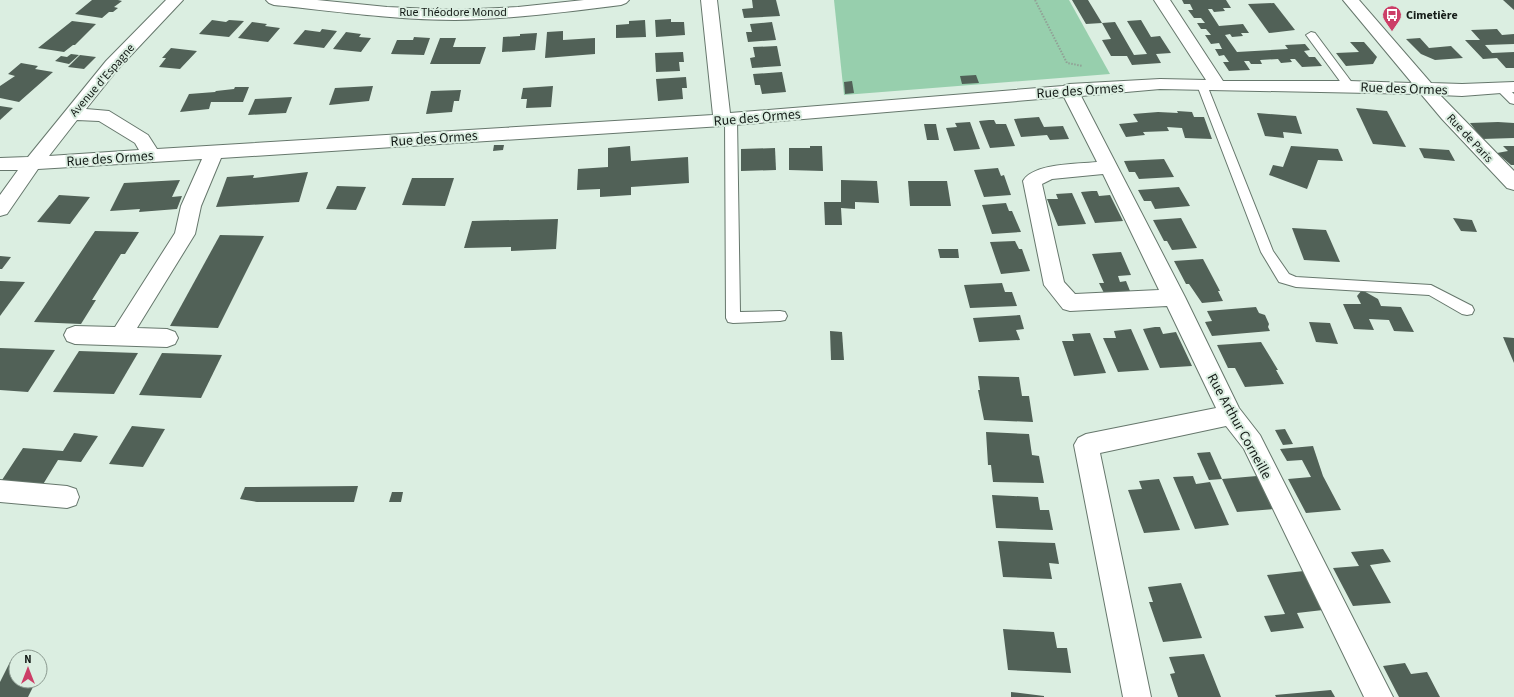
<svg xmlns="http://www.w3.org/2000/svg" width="1514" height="697" font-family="'Source Sans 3',sans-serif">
<rect width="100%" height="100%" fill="#dbeee1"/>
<polygon fill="#97cfad" points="834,0 1069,0 1110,74 844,95"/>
<g fill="#516157">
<polygon points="92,0 118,0 122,1 114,7 118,8 113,12 109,12 102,18 75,14"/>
<polygon points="752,0 776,0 780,16 744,18 742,9 753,8"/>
<polygon points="1072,0 1088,0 1102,23 1115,22 1134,55 1147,54 1127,21 1141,20 1151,37 1160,36 1171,53 1156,54 1161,63 1132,65 1127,56 1111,56 1102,40 1111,39 1102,23 1086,24"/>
<polygon points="1182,0 1226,0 1231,8 1223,8 1225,11 1214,12 1212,9 1208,9 1219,26 1243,24 1249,33 1241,33 1243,36 1232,37 1230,34 1225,35 1237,52 1288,49 1285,45 1305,44 1310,50 1304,51 1309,57 1315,57 1322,66 1302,67 1295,59 1290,59 1292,62 1281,63 1278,59 1260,60 1262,64 1251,64 1249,61 1244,61 1250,70 1229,71 1223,62 1229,62 1224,55 1219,56 1215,49 1222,49 1219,43 1211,44 1205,35 1211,35 1206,29 1201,29 1197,23 1205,23 1201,18 1194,18 1188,10 1193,10 1190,4 1184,4"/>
<polygon points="1503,0 1514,0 1514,10"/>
<polygon points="1274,3 1295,30 1269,33 1248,4"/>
<polygon points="671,19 671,22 684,22 685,35 656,37 655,20"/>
<polygon points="212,20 226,22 229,20 244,21 229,37 199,34"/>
<polygon points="645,20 646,37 616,38 616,25 629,24 629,21"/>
<polygon points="72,21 96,24 75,45 73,45 64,52 38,48"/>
<polygon points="252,22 267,24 265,26 280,28 268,42 238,38"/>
<polygon points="772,22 776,40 748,42 746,32 752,32 750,24"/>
<polygon points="322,29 337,31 324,48 293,44 305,30 320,32"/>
<polygon points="1497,29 1502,35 1514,34 1514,44 1485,45 1492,53 1514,52 1514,68 1506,68 1497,58 1483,59 1465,40 1480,40 1471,30"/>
<polygon points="563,31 563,40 595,38 595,54 545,58 547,32"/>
<polygon points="346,32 361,34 359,37 371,38 361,52 333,49"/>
<polygon points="537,33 535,50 502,52 503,37 520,36 520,34"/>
<polygon points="414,37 430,38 424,55 391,54 397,40 413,40"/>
<polygon points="440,38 456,38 453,47 486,47 480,64 430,64"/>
<polygon points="1420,38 1429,48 1451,46 1463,58 1435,60 1421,54 1406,39"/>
<polygon points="1350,42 1364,42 1377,57 1373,64 1346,66 1336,53 1359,52"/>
<polygon points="777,46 781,66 752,68 750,58 755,57 753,47"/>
<polygon points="171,48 197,51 180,69 159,67 166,58 162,58"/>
<polygon points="683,52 684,62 679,62 680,71 656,72 655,53"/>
<polygon points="71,54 79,55 69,64 55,61 61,56 67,57"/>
<polygon points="80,55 96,57 84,69 68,67"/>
<polygon points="21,63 38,66 35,69 53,72 19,102 0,98 0,86 15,76 8,74"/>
<polygon points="782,72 786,92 762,94 760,85 755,85 753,74"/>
<polygon points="976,75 979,83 962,84 960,76"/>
<polygon points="686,77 687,88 682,88 683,99 658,101 656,79"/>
<polygon points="852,81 854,93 845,94 844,82"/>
<polygon points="373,86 369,101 329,105 335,88"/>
<polygon points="553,86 551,107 526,108 527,99 521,99 523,88"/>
<polygon points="235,87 249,87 243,102 211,102 209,109 180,112 189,94 215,92 216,91 234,89"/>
<polygon points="461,90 459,101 454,101 452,112 426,114 431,91"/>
<polygon points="292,97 286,113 248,115 255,99"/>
<polygon points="0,106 13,108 0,120"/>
<polygon points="1356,108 1387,111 1406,147 1373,144"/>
<polygon points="1177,111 1192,112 1194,117 1204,117 1212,139 1185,138 1182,128 1167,127 1169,131 1143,132 1145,135 1126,137 1119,124 1138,122 1133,114 1158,112 1178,113"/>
<polygon points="1257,113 1296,116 1302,134 1283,132 1284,138 1265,136"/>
<polygon points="1039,117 1044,127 1063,126 1069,139 1050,140 1047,135 1021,137 1014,119"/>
<polygon points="989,120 994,120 996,124 1006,124 1015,146 990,148 979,121"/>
<polygon points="970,122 980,149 954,151 946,128 957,127 955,123"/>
<polygon points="1498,122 1514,123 1514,138 1482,139 1470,123"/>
<polygon points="924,124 936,124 939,140 927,140"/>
<polygon points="494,145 504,145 503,150 493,151"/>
<polygon points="630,146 631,161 688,157 689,183 631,187 631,195 600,197 600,189 577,190 578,169 608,167 608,148"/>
<polygon points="810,146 822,146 823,171 789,170 789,148 810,148"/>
<polygon points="1291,146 1338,149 1343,161 1318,160 1307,189 1269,175 1273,165 1283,167"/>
<polygon points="1503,146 1514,146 1514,165 1511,165 1497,153 1508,151"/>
<polygon points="775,148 776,170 741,171 741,149"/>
<polygon points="1419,148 1449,150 1455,161 1424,158"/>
<polygon points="1164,159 1174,177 1139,179 1135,172 1129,172 1124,161"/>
<polygon points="998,168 1001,176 1004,175 1011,195 984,197 974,170"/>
<polygon points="308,172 299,202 216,207 227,177 254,175 253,178"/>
<polygon points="412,178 454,178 445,206 402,205"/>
<polygon points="180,180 172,197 182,196 177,209 139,212 140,209 110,211 124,183"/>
<polygon points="841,180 877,181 879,203 855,202 855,209 841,208 842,225 825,225 824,202 841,202"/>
<polygon points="908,181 947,181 951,206 910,206"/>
<polygon points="337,186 366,187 356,210 326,209"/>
<polygon points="1179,187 1190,206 1155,209 1151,201 1144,201 1138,190"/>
<polygon points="1092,191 1097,191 1099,196 1110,195 1123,221 1095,223 1081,192"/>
<polygon points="1072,193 1086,224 1058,226 1047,199 1058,199 1056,194"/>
<polygon points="59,195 90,197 70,224 37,222"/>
<polygon points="1006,203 1009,211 1012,211 1021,232 992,234 982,205"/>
<polygon points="1181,218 1197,248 1172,250 1167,241 1164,241 1153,220"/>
<polygon points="1453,218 1472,220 1477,232 1461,231"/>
<polygon points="558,219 556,249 511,251 511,247 464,248 472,221"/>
<polygon points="1292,228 1326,230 1340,262 1304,260"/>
<polygon points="95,231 139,232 125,254 121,254 92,300 96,300 81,324 34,322"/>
<polygon points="220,235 264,236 218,328 170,326"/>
<polygon points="1015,241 1019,249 1022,249 1030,271 1001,274 990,242"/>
<polygon points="938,249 958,249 959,258 940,258"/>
<polygon points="1121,252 1131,275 1118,276 1120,282 1126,281 1130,291 1104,293 1099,283 1104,283 1092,254"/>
<polygon points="0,256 11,257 2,269 0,269"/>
<polygon points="1203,259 1220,291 1218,291 1223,301 1202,303 1189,284 1186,284 1174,261"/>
<polygon points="0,281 25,282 0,316"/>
<polygon points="1002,283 1005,292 1012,292 1017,306 970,308 964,285"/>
<polygon points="1362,290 1378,299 1381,306 1401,307 1414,332 1394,331 1389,320 1369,319 1374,330 1354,329 1343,304 1361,304 1357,296"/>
<polygon points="1256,307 1259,313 1265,315 1269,324 1268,327 1270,331 1212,336 1205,322 1212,321 1207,311"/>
<polygon points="1020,315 1024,329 1016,330 1020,340 979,342 973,318"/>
<polygon points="1309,322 1330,323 1338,344 1316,342"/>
<polygon points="1155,327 1160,327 1163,334 1176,332 1192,366 1160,368 1143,329"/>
<polygon points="1131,329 1149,370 1118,372 1103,338 1116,338 1114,331"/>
<polygon points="830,331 842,332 844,360 831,360"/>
<polygon points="1090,333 1106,373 1074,376 1062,341 1074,341 1072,334"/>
<polygon points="1503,337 1514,338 1514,363"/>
<polygon points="1261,342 1278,370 1276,370 1284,384 1245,387 1235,368 1228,368 1217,345"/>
<polygon points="0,348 55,350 28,392 0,390"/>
<polygon points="79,351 138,353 114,394 53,392"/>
<polygon points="162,353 222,355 201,398 139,395"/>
<polygon points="978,376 1019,377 1022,396 1029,396 1033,422 984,420 978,390 980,390"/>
<polygon points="132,426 165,429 143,467 109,464"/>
<polygon points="1285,429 1293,444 1283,445 1275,430"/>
<polygon points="986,432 1029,434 1032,455 1039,456 1044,483 993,482 991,465 988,465"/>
<polygon points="74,433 98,436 81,462 58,460 42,486 0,483 23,448 63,451"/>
<polygon points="1313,446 1323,476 1341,510 1306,513 1288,479 1311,477 1302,460 1287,461 1280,449"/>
<polygon points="1210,452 1222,479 1209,480 1197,453"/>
<polygon points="1193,476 1196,484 1210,482 1229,525 1195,529 1173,477"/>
<polygon points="1257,476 1274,509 1237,512 1222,479"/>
<polygon points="1159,479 1180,530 1144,533 1128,490 1142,489 1139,481"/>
<polygon points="358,486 354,502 257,502 240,499 245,487"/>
<polygon points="392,492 403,492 401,502 389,502"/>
<polygon points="992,495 1038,497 1040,510 1049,510 1053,530 996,528"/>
<polygon points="998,541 1055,543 1059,564 1049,563 1052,579 1003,577"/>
<polygon points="1383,549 1391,562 1370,565 1391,603 1353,606 1333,568 1359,566 1351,552"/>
<polygon points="1304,571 1323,610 1297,613 1304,628 1271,632 1264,616 1285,614 1267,575"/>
<polygon points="1181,583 1202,638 1163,642 1149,602 1153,602 1148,587"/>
<polygon points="1003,629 1054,632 1057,648 1067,648 1071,673 1008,670"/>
<polygon points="1204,654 1221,697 1178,697 1170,674 1175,673 1169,657"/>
<polygon points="10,662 16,662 16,681 36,681 28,697 0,697 0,682"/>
<polygon points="1405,663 1411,674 1427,672 1440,697 1399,697 1383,666"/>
<polygon points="1331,690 1335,697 1276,697 1275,695"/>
<polygon points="1011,692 1044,696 1044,697 1011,697"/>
</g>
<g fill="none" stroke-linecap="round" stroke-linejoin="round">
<g stroke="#66776c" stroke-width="2">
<g id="service">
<polygon points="1311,32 1315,33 1353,84 1354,86 1353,88 1345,88 1306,35"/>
<polygon points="1202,82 1207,85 1273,251 1289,274 1296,277 1431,285 1472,306 1474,310 1472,314 1467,315 1462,314 1429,295 1296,287 1279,282 1261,252 1197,85"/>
<polygon points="1501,85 1505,86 1514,94 1514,104 1510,103 1497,90 1496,88 1497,86"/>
<polygon points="731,115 737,119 740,312 780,311 785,312 787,316 785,320 780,321 733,323 728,322 726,318 725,119"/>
</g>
</g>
<g stroke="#66776c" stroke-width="2">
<g id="minor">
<path d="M166,0h17l-65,69 -32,40 23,2 39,24 9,14 556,-34 -12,-115h16l13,113 333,-27 6,-2 91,-5 46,1 -52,-80h16l53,81h126l63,2 -69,-83h16l72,83 31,1 52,-2v10l-52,4 -22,-1 74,76v19l-7,-2 -65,-69 -21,-25 -261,-5 -79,7 104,201 54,111 21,27 133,262h-29l-120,-248 -18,-23 -126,27 51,244h-28l-49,-252 4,-7 8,-4 130,-26 -49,-102 -97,5 -7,-2 -19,-24 -21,-104c10,-18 55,-17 74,-19l-33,-65 -342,29 -501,32 -20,48 -6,28 -58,94 30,1 8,3 3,6 -3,6 -8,3 -92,-3 -8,-3 -3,-6 3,-6 8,-3 40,1 60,-94 6,-27 21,-47 -164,10 -31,45 -7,2v-21l18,-25h-18v-12l28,-1 78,-96zM77,120l22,1 36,22 4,7 -90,6zM1103,174l56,116 -84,4 -11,-12 -22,-98 10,-5z"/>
<path d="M266,0h51l70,7 68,3 63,-3 66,-7h45l-3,3 -5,2c-55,7 -110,14 -166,15 -60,0 -121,-9 -181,-15l-5,-2z"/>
<polygon points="0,480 67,486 76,489 79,497 76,505 67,508 0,502"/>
</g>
</g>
<polyline stroke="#91a096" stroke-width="2" stroke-dasharray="1.5 1.5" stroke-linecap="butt" points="1035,0 1067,63 1083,66"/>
<use href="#service" fill="#fff" fill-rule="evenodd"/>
<use href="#minor" fill="#fff" fill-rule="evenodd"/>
</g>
<defs>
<g id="bus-pin" transform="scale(1)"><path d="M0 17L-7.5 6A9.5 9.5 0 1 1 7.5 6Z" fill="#cc3e67" stroke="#dbeee1"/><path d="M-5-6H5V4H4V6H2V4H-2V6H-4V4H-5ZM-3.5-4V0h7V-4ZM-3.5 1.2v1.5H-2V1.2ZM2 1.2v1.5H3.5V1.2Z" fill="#fff"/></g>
</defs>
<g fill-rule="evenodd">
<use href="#bus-pin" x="1392" y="15"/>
</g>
<g text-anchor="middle" stroke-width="4" stroke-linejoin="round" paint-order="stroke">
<g font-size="12" fill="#141b17" stroke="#dbeee1">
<text x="453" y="16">Rue Théodore Monod</text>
<text transform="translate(102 80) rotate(-49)" y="4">Avenue d'Espagne</text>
<text transform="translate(1470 138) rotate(47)" y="4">Rue de Paris</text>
</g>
<g font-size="12" font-weight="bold" fill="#141b17" stroke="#dbeee1" text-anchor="start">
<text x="1406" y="19">Cimetière</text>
</g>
<g font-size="14" fill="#141b17" stroke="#dbeee1">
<text transform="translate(1404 88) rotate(2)" y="5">Rue des Ormes</text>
<text transform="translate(1080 90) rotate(-4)" y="5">Rue des Ormes</text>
<text transform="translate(757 117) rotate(-5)" y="5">Rue des Ormes</text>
<text transform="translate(434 138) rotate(-4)" y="5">Rue des Ormes</text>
<text transform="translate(110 158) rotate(-4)" y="5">Rue des Ormes</text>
<text transform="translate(1240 426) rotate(61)" y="5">Rue Arthur Corneille</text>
</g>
</g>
<g transform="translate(28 669)"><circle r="19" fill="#dbeee1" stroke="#8b9a90"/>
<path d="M0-3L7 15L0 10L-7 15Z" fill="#cc3e67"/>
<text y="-6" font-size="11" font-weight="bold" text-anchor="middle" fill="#141b17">N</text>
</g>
</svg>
